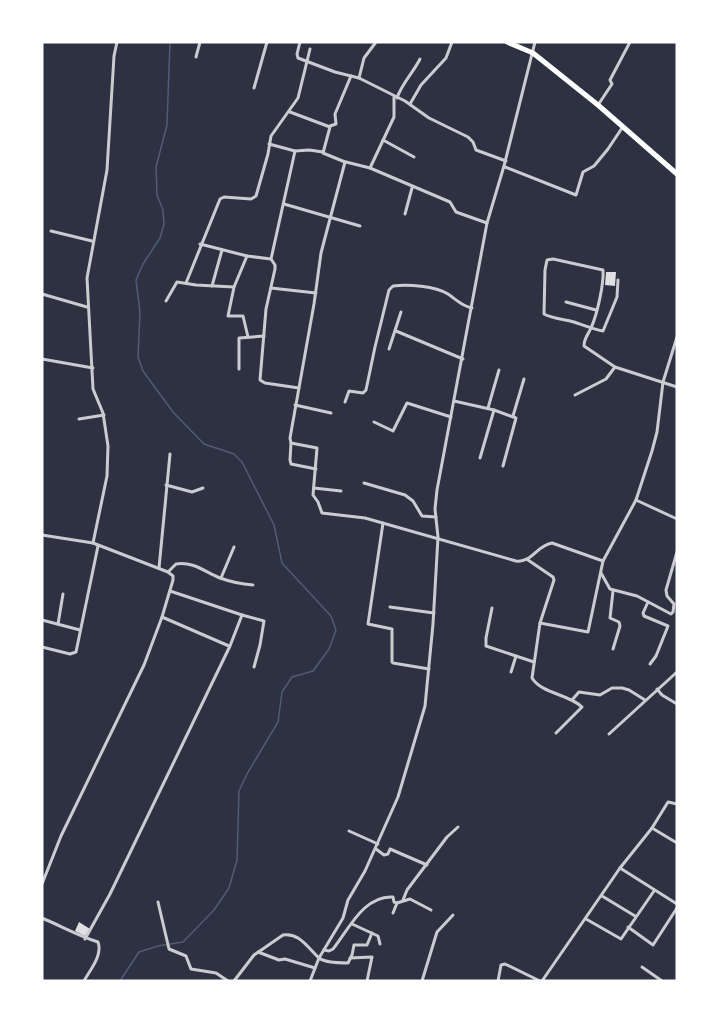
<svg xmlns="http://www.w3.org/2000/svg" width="719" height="1023" font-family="Overpass,sans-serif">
<rect width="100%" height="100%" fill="#2d3142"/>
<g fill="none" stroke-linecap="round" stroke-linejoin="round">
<polyline stroke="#4f5d75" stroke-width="1.5" points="120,981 139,952 158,946 183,942 214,910 229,888 237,860 239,791 247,774 278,722 282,692 292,677 313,671 329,649 336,630 331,616 282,563 274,525 242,462 234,454 204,444 173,412 143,371 138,357 140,312 136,280 143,264 160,238 164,224 163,210 157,195 156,167 167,125 170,42"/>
</g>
<g fill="#e0e0e3">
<polygon points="606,272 616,272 615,286 605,285"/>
<polygon points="79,922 90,929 85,936 75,931"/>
</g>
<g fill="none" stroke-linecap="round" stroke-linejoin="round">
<g stroke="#caccd0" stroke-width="3">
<polyline points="300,42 297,54 298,58 335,72 359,78 405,101 429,118 468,137 473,142 476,150 506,161"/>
<polyline points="196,57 200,42"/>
<polyline points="359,78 364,58 376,42"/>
<polyline points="254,88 267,42"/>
<path d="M397,98c5,-15 16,-25 23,-39"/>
<polyline points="410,104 421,85 446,58 452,42"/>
<polyline points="598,105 612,84 610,80 630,42"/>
<path d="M290,112l40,15 -7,26 22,9 -24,91 -7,51 -24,134 1,5 26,5 -4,47 5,7 4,11 43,5 151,43c16,2 21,-16 36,-18l51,18 33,-61 16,-49 5,-19 6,-50 14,-45"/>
<polyline points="330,126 336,124 335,114 351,76"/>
<polyline points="383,140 414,157"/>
<polyline points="269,144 295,151 309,150 323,152"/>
<polyline points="346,162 370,168 450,202 456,212 487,223"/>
<polyline points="505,167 576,195 583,172 594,166 608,149 622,128"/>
<polyline points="370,168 394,117 394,97"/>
<polyline points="284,204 360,226"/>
<polyline points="405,214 412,188"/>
<polyline points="51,231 92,241"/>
<polyline points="200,244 247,256 271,259 295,151"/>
<polyline points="271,259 275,265 275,269 266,309 260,380 265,383 299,388"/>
<path d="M618,280l-1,17 -14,34c-10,-2 -20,-6 -29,-9 -10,-3 -21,-3 -30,-8l1,-44 2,-10 6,-1 50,11c1,14 -6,45 -12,58 -3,7 -7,10 -7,18l31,21 62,20"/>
<polyline points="186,283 220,199 224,197 251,199 256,196 268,154 271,136 298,98 310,49"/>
<polyline points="212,286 222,250"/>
<polyline points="234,287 228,316 243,316 248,337"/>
<polyline points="271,288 316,293"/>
<polyline points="42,294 87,307"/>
<polyline points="166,301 177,282 196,285 234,287 247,256"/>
<polyline points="566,302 596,310"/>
<polyline points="396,331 463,359"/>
<polyline points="389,349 401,312"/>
<polyline points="42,359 93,368"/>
<polyline points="239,369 239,338 264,336"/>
<polyline points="575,395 606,379 615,367"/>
<polyline points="454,401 494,410 516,418 503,466"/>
<path d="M345,402l4,-11 14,2 3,-3 9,-43 14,-57 4,-4c15,-2 42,0 55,8 9,6 13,12 24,14"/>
<polyline points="295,405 331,413"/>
<polyline points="488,408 499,370"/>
<polyline points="513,416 524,379"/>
<polyline points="79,419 104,415"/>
<polyline points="374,422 393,431 407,403 451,417"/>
<polyline points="291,443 290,460 291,464 316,469"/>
<polyline points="480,458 494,410"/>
<polyline points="364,483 405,495 413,501 422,516 436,517"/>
<polyline points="166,485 192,492 203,488"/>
<polyline points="314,488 341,491"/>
<polyline points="636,500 677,519"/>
<polyline points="383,523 368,624 392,629 392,662 393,663 429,669"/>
<polyline points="42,535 93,543"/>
<path d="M528,560l25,17 1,3 -14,43 -8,55c10,16 37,16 50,29l-26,26"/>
<polyline points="159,568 170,454"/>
<path d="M168,572l8,-8c17,-3 29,8 44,14 11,4 21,6 33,7"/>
<polyline points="601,573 610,589 637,596 671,614 673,612 674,604 667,596 666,590 677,552"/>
<polyline points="221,578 234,547"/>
<polyline points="613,591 610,618 619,622 620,626 613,649"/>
<polyline points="648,602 643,613 644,616 668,626 656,656 650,664"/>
<polyline points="390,607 434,613"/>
<polyline points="492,608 486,638 486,646 534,662"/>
<polyline points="242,615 264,621 260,645 254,667"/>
<polyline points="162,617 229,646"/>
<polyline points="42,620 80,630"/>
<polyline points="540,623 588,632 603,561"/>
<polyline points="58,624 63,594"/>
<polyline points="42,647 70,654 76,652 98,546"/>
<polyline points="511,672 516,656"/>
<polyline points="657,689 662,695 677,704"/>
<polyline points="572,700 579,692 600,695 612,688 622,688 629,690 645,700"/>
<polyline points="609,734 677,672"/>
<polyline points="652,828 677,843"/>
<polyline points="349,831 378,844"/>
<polyline points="376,849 384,855 388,854 390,849 427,865"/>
<polyline points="620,868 677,904"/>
<polyline points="42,884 61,836 144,665 162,617 173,580 173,576 168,572 93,543 107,476 108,446 103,413 93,389 87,278 107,170 114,56 117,42"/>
<polyline points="602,896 635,916"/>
<polyline points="403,900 407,890 447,837 458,827"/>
<polyline points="158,902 169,949 186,956 191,969 216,973 228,981"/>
<polyline points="393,913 397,903"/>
<path d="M42,918c19,8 37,18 56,24 5,13 -8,28 -14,39"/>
<polyline points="586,919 621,939 654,891"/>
<polyline points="352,924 378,936 380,944"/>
<polyline points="628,927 653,945 677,908"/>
<polyline points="85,939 110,894 230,646 242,615 170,591"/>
<path d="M324,950l5,1 4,-2c16,-20 31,-54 60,-52l1,5 3,1 13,-4 21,11"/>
<polyline points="258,952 279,960 285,959 315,968"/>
<polyline points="350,958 372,957 367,981"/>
<polyline points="642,967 662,981"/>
<path d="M234,981l20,-26 29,-20c16,-3 25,13 36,23 6,5 20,5 29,5l4,-8 2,-10h13l5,-12"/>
<polyline points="310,981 319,958 343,918 348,900 365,871 398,797 425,706 433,624 438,537 435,509 437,490 487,223 504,166 535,42"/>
<polyline points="422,981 437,932 453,915"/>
<polyline points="498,981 501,965 505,964 540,981"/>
<polyline points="542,981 620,868 652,828 668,802 677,804"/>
</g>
<polyline stroke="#fff" stroke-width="5" points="507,42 533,53 598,105 677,174"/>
</g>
<rect width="719" height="1023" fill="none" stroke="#ffffff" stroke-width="87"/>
</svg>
